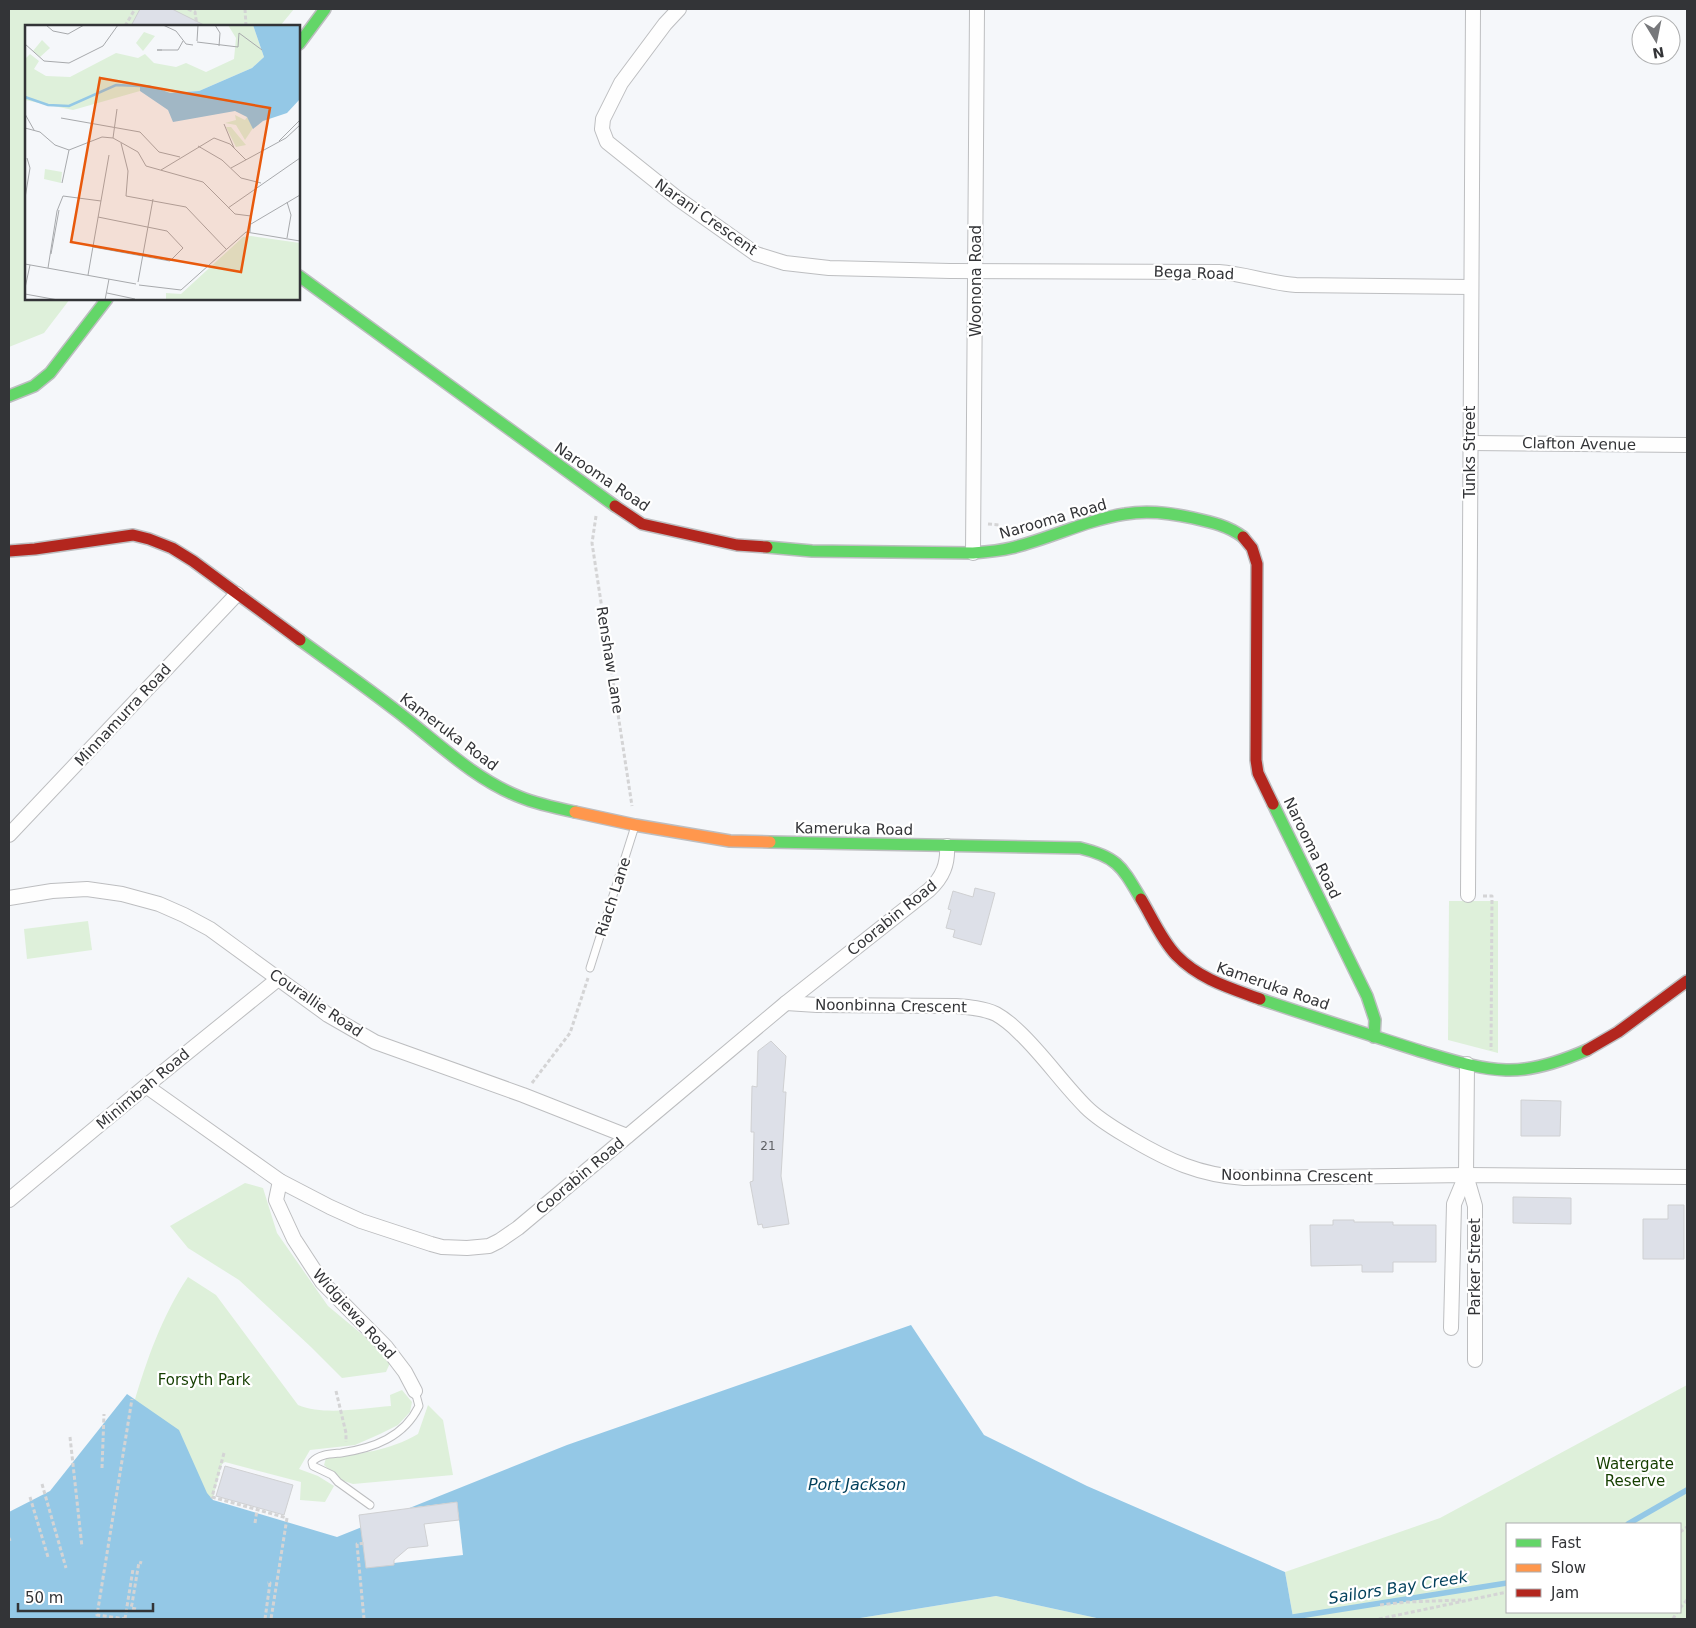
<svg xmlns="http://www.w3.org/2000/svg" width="1696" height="1628" font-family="'DejaVu Sans',sans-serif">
<rect width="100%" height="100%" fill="#f5f7fa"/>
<g fill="#def0da" fill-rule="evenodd">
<polygon points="9,9 294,9 280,26 26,26 26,299 70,299 44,333 9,347"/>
<polygon points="1449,901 1498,901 1498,1053 1448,1040"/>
<polygon points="88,921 92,950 27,959 24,929"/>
<polygon points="245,1183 263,1188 277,1233 328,1306 376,1346 390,1363 386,1372 342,1378 311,1347 239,1280 188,1248 170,1226"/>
<path d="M188,1277l28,18 82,110c27,11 65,3 93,1l-1,-11 12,-5 10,12 -2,10 -12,13 -18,9 -25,11 -45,5 -11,19 19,7 16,10 -9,16 -25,-2 1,-18 -76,-20 -3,2 -10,37 -78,-98c13,-44 28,-87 54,-126z"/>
<path d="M1687,1385v234h-400l6,-2 -8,-45 155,-54zM1507,1524h173v88h-173z"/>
<path d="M428,1405l15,15 10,55 -100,9 -12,-4 -17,-15 2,-7c33,-4 63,-7 92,-24z"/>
<polygon points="996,1596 1101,1619 854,1619"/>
</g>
<polygon fill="#94c8e6" points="911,1325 984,1435 1087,1486 1285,1572 1293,1617 1287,1619 1101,1619 996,1596 854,1619 9,1619 9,1512 50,1491 127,1394 179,1430 207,1493 213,1500 337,1537 567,1445"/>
<polygon fill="#f5f7fa" points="457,1502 463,1555 368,1566 363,1524 401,1509"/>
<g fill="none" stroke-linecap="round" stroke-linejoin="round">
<g stroke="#94c8e6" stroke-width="5.5">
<polyline points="1628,1524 1687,1490"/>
<polyline points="1293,1617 1507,1583"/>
</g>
</g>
<g fill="#dde0e8" stroke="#cfd0d2">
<polygon points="140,9 172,9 206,26 131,26"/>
<polygon points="975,888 995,893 981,945 953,937 955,930 946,928 951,910 948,909 953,891 973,897"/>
<polygon points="771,1041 786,1056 783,1092 786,1092 781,1176 789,1224 763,1228 762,1224 758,1225 750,1182 753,1181 754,1132 751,1132 752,1086 757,1087 758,1051"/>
<polygon points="1521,1100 1561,1101 1560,1136 1521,1136"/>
<polygon points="1513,1197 1571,1198 1571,1224 1513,1223"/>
<polygon points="1668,1205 1684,1205 1684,1259 1643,1259 1643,1219 1668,1219"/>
<polygon points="1333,1220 1354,1220 1354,1222 1393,1222 1393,1225 1436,1225 1436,1262 1393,1262 1393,1272 1362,1272 1362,1265 1311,1266 1310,1225 1333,1225"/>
<polygon points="225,1466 293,1485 284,1515 216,1496"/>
<polygon points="457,1502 459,1520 424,1524 428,1546 408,1548 394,1560 394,1565 366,1568 359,1515"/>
</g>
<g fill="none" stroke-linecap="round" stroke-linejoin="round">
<g stroke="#bdbec0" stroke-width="9">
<g id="lane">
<polyline points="590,968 635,826"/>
<path d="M370,1505l-32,-23 -6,-7 -19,-9 -1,-4c7,-8 19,-8 29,-9 33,-5 63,-16 78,-47l-4,-15"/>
</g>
</g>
<g stroke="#bdbec0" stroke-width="16">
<g id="street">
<path d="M679,9l-14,15 -44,59 -18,36 -1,10 5,13 70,56 79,56 29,9 44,5 121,3 269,1c26,2 51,11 77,13l175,2"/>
<polyline points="1470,443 1687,445"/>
<polyline points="973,553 977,9"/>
<polyline points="9,835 237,594"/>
<polyline points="1468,895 1473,9"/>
<polyline points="9,898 52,891 87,889 122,894 159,904 184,915 210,929 328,1015 375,1042 523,1095 627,1136"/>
<path d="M786,1003l31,2 138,1c13,1 28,2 41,8 9,5 17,12 24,19 24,23 43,51 66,74 13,13 29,22 44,31 39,23 69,37 114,40l222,-3 221,2"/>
<polyline points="1467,1064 1466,1175 1475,1206 1475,1360"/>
<path d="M146,1086l134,95 50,26 31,14 70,23 11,3 25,1 22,-2 10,-5 19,-13 268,-225 143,-113c14,-13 19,-26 18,-44"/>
<polyline points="280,1181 276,1200 294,1239 322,1282 386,1347 405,1372 415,1391"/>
<polyline points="9,1200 146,1086 278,979"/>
<polyline points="1451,1328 1454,1204 1466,1175"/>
</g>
</g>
<g stroke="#bdbec0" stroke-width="14">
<g id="fast">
<polyline points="299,44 325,9"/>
<polyline points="299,276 615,506"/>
<polyline points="9,396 34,386 50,373 107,299"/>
<path d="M767,547l45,4 161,2c13,-1 26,-2 38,-5 39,-9 74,-28 114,-34 23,-4 46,-1 68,4 18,4 36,8 50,19"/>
<path d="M300,640c33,24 66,47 98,72 39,30 76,67 122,85 17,7 36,11 55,15"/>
<polyline points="1273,804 1367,996 1375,1020 1374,1037"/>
<path d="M770,842l310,6c38,9 42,19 61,51"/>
<path d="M1260,999c53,18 107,35 160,52 28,8 57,18 86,19 28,1 56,-9 81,-20"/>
</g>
</g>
<g stroke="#bdbec0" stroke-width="14">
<polyline id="slow" points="575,812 635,825 730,841 770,842"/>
</g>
<g stroke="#bdbec0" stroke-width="14">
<g id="jam">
<polyline points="615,506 642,524 737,545 767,547"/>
<polyline points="1243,537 1252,548 1257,564 1256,760 1258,773 1273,804"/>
<polyline points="9,551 35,549 133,535 149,539 172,548 193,561 300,640"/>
<path d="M1141,899c11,18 20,40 35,56 23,24 54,33 84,44"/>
<polyline points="1587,1050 1618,1032 1687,981"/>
</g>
</g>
<g stroke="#d4d4d5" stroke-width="3" stroke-dasharray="4 2.5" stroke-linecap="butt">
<polyline points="188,9 195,12 197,26"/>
<polyline points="245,9 246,26"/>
<polyline points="125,26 135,9"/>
<polyline points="596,516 592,543 632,806"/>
<polyline points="988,524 999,525"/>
<polyline points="1483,896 1492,896 1491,1050"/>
<polyline points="532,1083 570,1033 588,978"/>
<polyline points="336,1391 346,1433 346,1442"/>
<polyline points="70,1437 82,1547"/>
<polyline points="224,1453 212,1497 287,1518 271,1619"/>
<polyline points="102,1468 104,1414"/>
<polyline points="42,1484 66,1568"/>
<polyline points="30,1497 48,1557"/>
<polyline points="255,1523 257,1510"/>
<polyline points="1680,1532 1687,1527"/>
<polyline points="9,1538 10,1541"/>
<polyline points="1380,1605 1407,1602 1461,1600"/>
<polyline points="1680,1608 1687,1600"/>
<polyline points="136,1609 131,1608 132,1604 139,1562 142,1563"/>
<polyline points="125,1619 133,1569"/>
<polyline points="126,1619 97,1615 132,1399"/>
<polyline points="265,1619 270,1583 267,1583"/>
<polyline points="364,1619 357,1544 366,1543"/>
<polyline points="1379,1619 1507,1592"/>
<polyline points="1673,1619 1677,1612"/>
</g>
<use href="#lane" stroke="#fefefe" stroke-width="7"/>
<use href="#street" stroke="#fefefe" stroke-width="14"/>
<use href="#fast" stroke="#63d668" stroke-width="11"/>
<use href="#slow" stroke="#ff974d" stroke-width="11"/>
<use href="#jam" stroke="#b3261e" stroke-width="11"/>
</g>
<g text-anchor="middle" stroke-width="4.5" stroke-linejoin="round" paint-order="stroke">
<g font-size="12" fill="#5e6064">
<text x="768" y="1150">21</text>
</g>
<g font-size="15" fill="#333437" stroke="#fff">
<text transform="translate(706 217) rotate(35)" y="5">Narani Crescent</text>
<text transform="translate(1194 273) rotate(2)" y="5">Bega Road</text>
<text transform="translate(976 281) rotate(-90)" y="5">Woonona Road</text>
<text transform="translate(1579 444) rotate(1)" y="5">Clafton Avenue</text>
<text transform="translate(1470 452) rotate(-90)" y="5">Tunks Street</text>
<text transform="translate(602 477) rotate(34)" y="5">Narooma Road</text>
<text transform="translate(1053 519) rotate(-16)" y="5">Narooma Road</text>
<text transform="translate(610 660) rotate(81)" y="5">Renshaw Lane</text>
<text transform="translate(123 715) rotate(-47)" y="5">Minnamurra Road</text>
<text transform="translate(449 732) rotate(37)" y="5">Kameruka Road</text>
<text transform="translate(854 829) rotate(1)" y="5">Kameruka Road</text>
<text transform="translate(1312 848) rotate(64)" y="5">Narooma Road</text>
<text transform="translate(613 897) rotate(-72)" y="5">Riach Lane</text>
<text transform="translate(892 918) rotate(-39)" y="5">Coorabin Road</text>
<text transform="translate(1273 986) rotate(19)" y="5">Kameruka Road</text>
<text transform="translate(316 1003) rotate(34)" y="5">Courallie Road</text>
<text transform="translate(891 1006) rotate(1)" y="5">Noonbinna Crescent</text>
<text transform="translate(143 1089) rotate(-40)" y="5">Minimbah Road</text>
<text transform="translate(580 1176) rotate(-40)" y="5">Coorabin Road</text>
<text transform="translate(1297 1176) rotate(1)" y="5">Noonbinna Crescent</text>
<text transform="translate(1475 1267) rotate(-90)" y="5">Parker Street</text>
<text transform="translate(354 1314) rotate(48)" y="5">Widgiewa Road</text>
</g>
<g font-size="15" fill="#153e00" stroke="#fff">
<text x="204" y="1385">Forsyth Park</text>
<text x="1635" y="1469">Watergate<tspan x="1635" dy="17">Reserve</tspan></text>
</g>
<g font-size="16" font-style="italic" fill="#003f5b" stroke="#fff">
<text x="857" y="1490">Port Jackson</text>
<text transform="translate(1398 1587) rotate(-9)" y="6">Sailors Bay Creek</text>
</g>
</g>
<g transform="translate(25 25)">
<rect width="275" height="275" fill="#f5f7fa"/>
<path d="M203,0h25l11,32 -12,11 -53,23 -30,2 -20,-8 -9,1v5l-67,19 -48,-10v-41l5,-5 9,7 -5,8 12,7 24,1 46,-24 22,5 7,-4 9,9 22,4 10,-4 20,9 28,-13 2,-21zM119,7l11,4 -12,15 -7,-8zM17,15l8,8 -10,9 -7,-6zM210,90l10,5 2,-3 6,11 -8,12 -9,-15 -11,-2 11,-3zM201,102h5l15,18 -10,2zM20,144l17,3 -1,11 -17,-4zM226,211l49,7v57h-134v-7l15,1 62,-57z" fill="#def0da"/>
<path d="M228,0h47v74l-13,14 -24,8 -10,8 -6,-12 -12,-6 -62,11 -5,-12 -28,-19v-5l9,-1 21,8 29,-2 53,-23 12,-11z" fill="#94c8e6"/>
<path fill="none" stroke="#94c8e6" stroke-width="2.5" d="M0,72l23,8 21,1 47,-21 24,1"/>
<path fill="none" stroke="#a7a9ac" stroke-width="1" d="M21,0l7,6 15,3 16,-9M138,0l13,6 10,13 7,1M190,0l5,8 -1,13M172,16l1,-16M172,17l41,5 1,-14 23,17M0,19l19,17 25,2 34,-17 15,-21M137,25h-5h21l5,-9M0,89l9,16M36,93l79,14 19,20 21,5M199,99l10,24M0,103l15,4 15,13 14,5 33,-13 11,1 25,14 8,14 57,16 32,32 16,2 -1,16M88,113l4,-29M254,116l21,-21M96,118l7,28 -2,25 60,11 40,42M173,121l24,14 19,18 20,5M206,143l55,-30 14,-13M136,145l53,-32 16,6 16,16M37,158l7,-33M0,173l5,-30 -3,-10M262,177l4,13 -4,23M203,183l72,-50M226,199l49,-29M68,222l77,14 13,-13 -16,-17 -69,-14M26,229l8,-44M0,239l111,20M23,243l9,-57 6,-15 38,5M63,250l21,-120M113,257l15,-83M114,260l42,5 65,-58 54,9M0,263l5,-23M82,268l28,6M0,269l33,6M80,275l4,-21"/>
<path fill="#e8590c" fill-opacity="0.15" stroke="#e8590c" stroke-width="2.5" d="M75,53l170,30 -29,164 -170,-30z"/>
<rect width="275" height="275" fill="none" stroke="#333437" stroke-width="2.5"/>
</g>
<rect width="1696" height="1628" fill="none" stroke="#333437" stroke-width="20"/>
<rect x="1506" y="1523" width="175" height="90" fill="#ffffff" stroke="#adaeaf"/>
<rect x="1516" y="1539" width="25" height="8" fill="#63d668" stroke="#adaeaf"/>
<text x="1551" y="1548" font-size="15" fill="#333437">Fast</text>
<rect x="1516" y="1564" width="25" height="8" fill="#ff974d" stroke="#adaeaf"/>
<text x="1551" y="1573" font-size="15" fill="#333437">Slow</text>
<rect x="1516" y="1589" width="25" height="8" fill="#b3261e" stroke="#adaeaf"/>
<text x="1551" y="1598" font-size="15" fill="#333437">Jam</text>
<g transform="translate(1656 40) rotate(170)"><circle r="24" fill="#ffffff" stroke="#adaeaf"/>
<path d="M0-4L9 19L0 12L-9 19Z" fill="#77787b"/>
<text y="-8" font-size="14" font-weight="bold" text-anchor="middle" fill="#333437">N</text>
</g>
<path d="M18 1603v8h135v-8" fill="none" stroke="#333437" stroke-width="2.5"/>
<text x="25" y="1603" font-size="15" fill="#333437" stroke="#ffffff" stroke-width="4" paint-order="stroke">50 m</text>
</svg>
